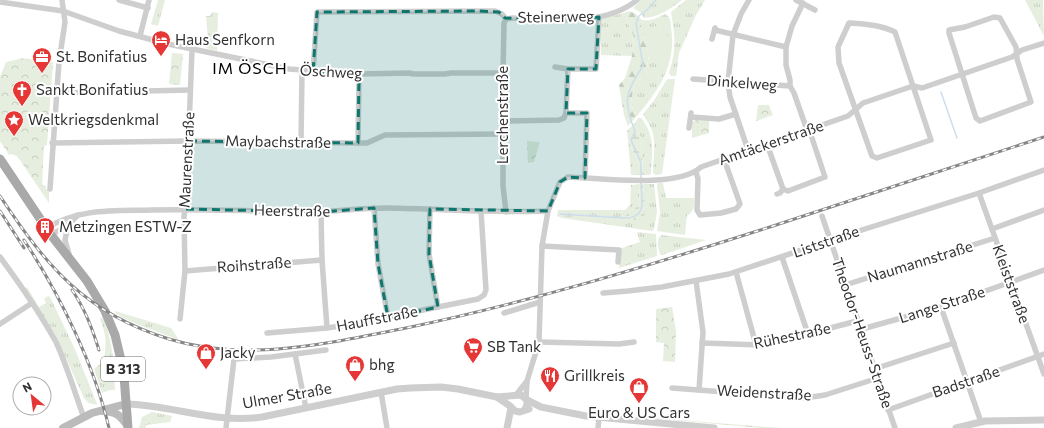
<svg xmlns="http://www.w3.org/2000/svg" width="1044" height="428" font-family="Commissioner,sans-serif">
<defs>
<pattern id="grass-tufts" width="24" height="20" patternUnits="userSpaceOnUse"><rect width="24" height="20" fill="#e6eedf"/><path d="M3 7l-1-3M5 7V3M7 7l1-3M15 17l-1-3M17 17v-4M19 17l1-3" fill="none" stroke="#c6cdc0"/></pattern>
<pattern id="forest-firs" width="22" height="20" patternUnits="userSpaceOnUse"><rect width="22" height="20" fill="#e6eedf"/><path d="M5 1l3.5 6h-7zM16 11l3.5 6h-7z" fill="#c6cdc0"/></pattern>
<pattern id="wetland-marsh" width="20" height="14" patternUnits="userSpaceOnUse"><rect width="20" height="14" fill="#e6eedf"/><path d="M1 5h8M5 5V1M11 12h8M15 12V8" fill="none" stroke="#c6cdc0"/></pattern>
<pattern id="park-crowns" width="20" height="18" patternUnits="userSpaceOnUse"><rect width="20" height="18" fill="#e6eedf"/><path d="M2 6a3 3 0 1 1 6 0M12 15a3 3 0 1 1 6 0" fill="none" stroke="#c6cdc0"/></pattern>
</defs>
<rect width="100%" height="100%" fill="#fff"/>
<g fill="url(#grass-tufts)">
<polygon points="158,0 165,0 158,26 151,24"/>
<path d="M641,0h41c-10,8 -25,18 -38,18l-4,-6 -7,-4z"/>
<path d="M686,0h19l-9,15 -17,38 -3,23h-5l-2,-3c8,-24 6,-37 2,-61z"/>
<polygon points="1025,0 1043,0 1044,36"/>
<polygon points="212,12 218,13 217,51 206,48 206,40 208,40 206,16 210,16"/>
<polygon points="624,13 634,37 632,56 601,55 600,19"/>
<path d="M665,14c5,2 6,8 6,13 6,37 -12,63 -35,90l-5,-14 3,-19 12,-10 3,-18 -8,-30 1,-6c9,2 16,-3 23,-6z"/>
<path d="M668,79h7l-13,95 -6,1 -3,-2c0,-15 4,-31 -2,-45 -2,-5 -6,-9 -8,-14l10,-12 13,-21z"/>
<path d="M638,118h3c15,18 11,35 10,56l-2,1h-6l-2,-37 -6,-15z"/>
<polygon points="628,140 639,164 639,175 631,175"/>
<path d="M658,183h5l3,15h28c0,8 1,13 -7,17l-2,20 -28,-4 3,-19 -3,-27z"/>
<polygon points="639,184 640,204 625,216 645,205 643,184 654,184 657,212 654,229 652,231 562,218 557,216 558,210 625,210 630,205 631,185"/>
<polygon points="637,232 656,234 657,256 619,268 619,249 640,242"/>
<path d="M661,235l45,5 -44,15 -2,-1c-2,-6 -4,-14 1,-19z"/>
<path d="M27,287l12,20 7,-4 -2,-4 4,-3 2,1 24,50 23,57c-6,1 -10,-2 -13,-6l-30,-66 -29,-43z"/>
<path d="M115,311l56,17 8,12c-11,-5 -59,-20 -64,-28z"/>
<path d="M103,317c10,23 11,49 12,73h-5l-8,3 -8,-24 10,-8c2,-18 3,-25 -4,-42z"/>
<polygon points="152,412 172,416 170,422 146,425 146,428 139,428 142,417"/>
<polygon points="639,417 642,417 781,428 761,428"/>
</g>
<polygon fill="url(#forest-firs)" points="629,11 636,14 642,20 641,26 649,55 646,74 634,84 631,103 636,117 628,126 624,115 619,85 625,78 632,56 634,37 624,13"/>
<g fill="url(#wetland-marsh)">
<polygon points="635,123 641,138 643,175 639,175 639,164 628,140 627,131"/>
<polygon points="639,184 643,184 645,205 644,219 627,221 625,216 640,204"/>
</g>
<g fill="url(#park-crowns)">
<polygon points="172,53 183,54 180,85 169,84"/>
<polygon points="20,58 53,62 47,145 44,146 42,185 46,186 46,189 49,190 49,203 17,156 11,154 9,155 0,141 0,77 6,62 19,59"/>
<polygon points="758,105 769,105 773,115 756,121"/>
<polygon points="696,120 709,121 709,133 692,138 692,122"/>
<polygon points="527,141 540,142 534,162 528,163"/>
<polygon points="672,307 676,331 675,362 663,361 664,343 656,342 656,309"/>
</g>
<polygon fill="#e6eedf" points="667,24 669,57 652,59 646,28"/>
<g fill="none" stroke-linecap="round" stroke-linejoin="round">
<g stroke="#ccdeed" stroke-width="1.5">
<polyline points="941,92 957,138"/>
<path d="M641,179v-16l-10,-23 4,-9c-12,-29 -10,-39 8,-65l-7,-43 3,-7 8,-6 9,-10"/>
<path d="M560,214l65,4c3,0 7,0 10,-2 11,-5 6,-23 6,-33"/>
</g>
<g stroke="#cecece" stroke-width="5.5">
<polyline points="119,0 148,8"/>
<polyline points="796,0 815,10"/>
<polyline points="0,2 63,11 119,31 168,44 289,69 359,74 409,73 413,74 445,74 451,73 503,73"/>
<polyline points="803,3 792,26 786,47 786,65 790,80 790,86 794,93 807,130"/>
<polygon points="994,17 1000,18 1016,47 1017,59 1031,102 980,121 976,118 949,33 949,30 965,27"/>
<path d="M506,19l6,-1c39,1 93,9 125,-18"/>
<path d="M849,23c15,1 32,2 46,9l36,108 -54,18 -5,-2 -33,-93 -1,-16z"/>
<polyline points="715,30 786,47"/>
<polyline points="140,36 149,0"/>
<polyline points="712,39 715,28"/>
<polyline points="555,67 568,69 596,69 599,17"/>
<polyline points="313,72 317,12 495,11 502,14 506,19"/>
<polyline points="693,79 790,86"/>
<polyline points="56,93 190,90"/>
<polyline points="566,113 587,113 585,178"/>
<polyline points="691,117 719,119 736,114"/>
<polyline points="503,121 559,120 564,118 566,113 568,69"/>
<polyline points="689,128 691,113"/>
<polyline points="52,143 188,141 358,143 367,143 385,135 503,134"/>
<polyline points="301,143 302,71"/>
<polyline points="358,143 359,74"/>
<polyline points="767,144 783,189 780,193 777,194"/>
<polyline points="748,150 730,97 728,82 733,35 741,14 749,0"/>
<polyline points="696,172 698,179 697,210 700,215 721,213 736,209 740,204 739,201 724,159"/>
<polyline points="50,189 59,62 65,22 62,0"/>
<polyline points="783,189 788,191 825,177 809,129"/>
<polyline points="979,193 1044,374"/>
<polyline points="374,208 378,264 388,318"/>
<polyline points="430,209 429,254 438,307"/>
<polyline points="321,212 322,260 327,328"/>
<polyline points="506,212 503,186 503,73 504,23 506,19"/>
<polyline points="822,216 895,428"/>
<polyline points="68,225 65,240 69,254"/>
<path d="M47,228c31,-20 69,-17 105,-18 51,-1 101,1 151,2 29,0 57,-4 85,-4 54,1 107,5 160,3"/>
<polyline points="992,229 1044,210"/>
<polyline points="51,235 68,225 78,215"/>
<polyline points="542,246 619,250 618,262"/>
<path d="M0,257c20,27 40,56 56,85 11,24 19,51 28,76"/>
<polyline points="782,257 808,334"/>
<polyline points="185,271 322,260"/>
<polyline points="736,272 756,345"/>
<polyline points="696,281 703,332 699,390"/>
<polyline points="845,285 995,238"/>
<polyline points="603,293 628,291 662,287 729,274 865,229 979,193 1044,170"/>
<polyline points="941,307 981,422"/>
<polyline points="504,313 540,302"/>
<polyline points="180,319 185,271 184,216 186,205 192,50"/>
<polyline points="0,324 32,303"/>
<polyline points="862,329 941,307 1044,270"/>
<polyline points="267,333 327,328 353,324 478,299 484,295 486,290 481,211"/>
<polyline points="539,342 619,344 634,342"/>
<polyline points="702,343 761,345 788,339 857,321"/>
<polyline points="295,354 306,408"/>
<polyline points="874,369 954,343"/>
<polyline points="672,388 805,398 825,395 878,378"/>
<polyline points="381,392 387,428"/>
<polyline points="516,395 527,381"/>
<path d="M526,398l1,-17 12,-39 3,-96 6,-35 12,-29 8,-5c32,1 109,12 133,-10l147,-51 15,-13 50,-17 9,2 90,-31 10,-7 22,-7"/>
<polyline points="888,410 1044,354"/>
<polyline points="226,428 234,359 271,357 326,350"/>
<polyline points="598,428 599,418"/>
</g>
<g stroke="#cecece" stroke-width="7">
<polyline points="497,397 510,406 515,411 520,412 529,409"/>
<polyline points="527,400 541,407 586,416 714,428"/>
<path d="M126,404c46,1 89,20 136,13l135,-28 13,-1 31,-1 17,2 39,8 24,-2 6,5v5l-2,4"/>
<polyline points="507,428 511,408"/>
<polyline points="956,428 985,421 1044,420"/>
</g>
<g stroke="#bbb" stroke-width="8">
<path d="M103,411c13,1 16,3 24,14"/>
<polyline points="63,428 92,413 126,404"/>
</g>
<polyline stroke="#a9a9a9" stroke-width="9" points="0,159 51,235 87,281 105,311 115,335 121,360 124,376 128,428"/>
<g stroke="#868686" stroke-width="3">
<g id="rail">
<path d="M0,196c47,71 85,117 169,143 77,24 160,4 237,-11 125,-26 245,-63 367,-102 90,-30 181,-59 271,-89"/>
<polyline points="0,211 24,248"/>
<path d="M24,240c36,55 70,124 85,188"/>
<path d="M72,290c13,19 20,38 27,60"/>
</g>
</g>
<use href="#rail" stroke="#fff" stroke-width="1.5" stroke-dasharray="4.5" stroke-linecap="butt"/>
</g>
<path fill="#0f766e" fill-opacity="0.2" stroke="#0f766e" stroke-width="3" stroke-dasharray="8 5" stroke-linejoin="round" d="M480,11l19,1 6,6 69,2 25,-3 -3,52h-28l-2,44h21l-2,65 -17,-1 -8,5 -12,29 -118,-2 -1,45 9,53 -50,11 -10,-54 -4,-56 -53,4 -136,-3 3,-68 170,2 1,-69 -46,-2 4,-60z"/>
<defs>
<g id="hotel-pin" transform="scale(1)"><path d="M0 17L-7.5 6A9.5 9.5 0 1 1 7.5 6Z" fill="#e53736" stroke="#fff"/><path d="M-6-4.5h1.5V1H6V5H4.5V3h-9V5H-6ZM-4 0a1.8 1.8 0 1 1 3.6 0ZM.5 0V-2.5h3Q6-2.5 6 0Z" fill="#fff"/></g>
<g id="office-pin" transform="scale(1)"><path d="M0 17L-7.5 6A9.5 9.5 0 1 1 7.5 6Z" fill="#e53736" stroke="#fff"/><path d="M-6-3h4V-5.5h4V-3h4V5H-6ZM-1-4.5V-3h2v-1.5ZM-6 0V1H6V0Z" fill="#fff"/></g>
<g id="church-pin" transform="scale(1)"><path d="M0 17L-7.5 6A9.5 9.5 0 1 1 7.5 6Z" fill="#e53736" stroke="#fff"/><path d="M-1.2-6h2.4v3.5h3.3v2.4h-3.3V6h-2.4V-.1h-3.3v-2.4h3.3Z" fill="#fff"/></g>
<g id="sight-pin" transform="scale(1)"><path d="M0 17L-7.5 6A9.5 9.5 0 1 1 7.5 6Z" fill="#e53736" stroke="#fff"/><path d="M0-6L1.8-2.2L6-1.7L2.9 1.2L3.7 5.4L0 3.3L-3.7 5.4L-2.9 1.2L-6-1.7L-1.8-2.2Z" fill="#fff"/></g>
<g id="building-pin" transform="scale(1)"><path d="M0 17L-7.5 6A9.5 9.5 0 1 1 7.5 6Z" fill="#e53736" stroke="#fff"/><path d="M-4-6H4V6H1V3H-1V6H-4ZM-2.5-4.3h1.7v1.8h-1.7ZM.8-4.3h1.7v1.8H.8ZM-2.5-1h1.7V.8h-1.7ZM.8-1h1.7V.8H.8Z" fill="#fff"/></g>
<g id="supermarket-pin" transform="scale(1)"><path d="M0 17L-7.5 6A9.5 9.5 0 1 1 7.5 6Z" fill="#e53736" stroke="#fff"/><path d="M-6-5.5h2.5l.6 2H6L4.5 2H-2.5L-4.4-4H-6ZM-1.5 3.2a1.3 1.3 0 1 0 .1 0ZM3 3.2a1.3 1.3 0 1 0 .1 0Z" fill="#fff"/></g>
<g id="shop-pin" transform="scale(1)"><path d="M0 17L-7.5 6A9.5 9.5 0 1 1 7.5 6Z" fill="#e53736" stroke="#fff"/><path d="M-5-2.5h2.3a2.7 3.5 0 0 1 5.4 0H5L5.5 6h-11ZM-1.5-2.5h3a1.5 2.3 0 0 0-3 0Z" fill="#fff"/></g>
<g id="restaurant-pin" transform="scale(1)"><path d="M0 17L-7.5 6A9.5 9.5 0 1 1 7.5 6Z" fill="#e53736" stroke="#fff"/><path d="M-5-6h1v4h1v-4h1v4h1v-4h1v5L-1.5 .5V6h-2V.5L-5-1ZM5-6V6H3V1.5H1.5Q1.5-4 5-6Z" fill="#fff"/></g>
</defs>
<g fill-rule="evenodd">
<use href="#hotel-pin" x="161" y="40"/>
<use href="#office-pin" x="42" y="57"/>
<use href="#church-pin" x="22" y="90"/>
<use href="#sight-pin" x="14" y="120"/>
<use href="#building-pin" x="45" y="227"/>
<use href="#supermarket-pin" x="473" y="347"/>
<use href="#shop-pin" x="206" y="353"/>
<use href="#shop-pin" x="355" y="365"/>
<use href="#restaurant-pin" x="550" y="376"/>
<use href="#shop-pin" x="639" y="387"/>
</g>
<g text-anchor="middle" stroke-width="4" stroke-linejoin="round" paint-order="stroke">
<rect fill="#fff" stroke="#6f6f6f" stroke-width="1" x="101" y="357" width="44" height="24" rx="3"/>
<g font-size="14" font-weight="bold" fill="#313131">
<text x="123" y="374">B 313</text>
</g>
<g font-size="15" fill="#313131" stroke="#fff">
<text transform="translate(556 17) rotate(-1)" y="5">Steinerweg</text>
<text transform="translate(331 72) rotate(3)" y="5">Öschweg</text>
<text transform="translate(742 83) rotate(4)" y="5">Dinkelweg</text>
<text transform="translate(503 115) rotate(-90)" y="5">Lerchenstraße</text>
<text transform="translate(278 142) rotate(1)" y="5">Maybachstraße</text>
<text transform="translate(771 143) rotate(-19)" y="5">Amtäckerstraße</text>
<text transform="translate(187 160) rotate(-87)" y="5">Maurenstraße</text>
<text transform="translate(292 211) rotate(1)" y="5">Heerstraße</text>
<text transform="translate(826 242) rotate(-19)" y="5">Liststraße</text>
<text transform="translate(920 262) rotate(-17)" y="5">Naumannstraße</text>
<text transform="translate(254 265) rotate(-4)" y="5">Roihstraße</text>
<text transform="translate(1011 284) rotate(70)" y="5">Kleiststraße</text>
<text transform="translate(942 305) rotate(-18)" y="5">Lange Straße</text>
<text transform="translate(377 319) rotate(-11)" y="5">Hauffstraße</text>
<text transform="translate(862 333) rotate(71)" y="5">Theodor-Heuss-Straße</text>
<text transform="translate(792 336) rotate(-12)" y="5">Rühestraße</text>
<text transform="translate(966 382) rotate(-19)" y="5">Badstraße</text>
<text transform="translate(764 393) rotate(3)" y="5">Weidenstraße</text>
<text transform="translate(287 396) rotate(-10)" y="5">Ulmer Straße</text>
</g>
<g font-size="15" fill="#313131" stroke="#fff" text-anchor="start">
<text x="175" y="45">Haus Senfkorn</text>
<text x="56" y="62">St. Bonifatius</text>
<text x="36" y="95">Sankt Bonifatius</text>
<text x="28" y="125">Weltkriegsdenkmal</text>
<text x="59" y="232">Metzingen ESTW-Z</text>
<text x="487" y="352">SB Tank</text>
<text x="220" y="358">Jacky</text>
<text x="369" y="370">bhg</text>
<text x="564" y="381">Grillkreis</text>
<text x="639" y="418" text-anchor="middle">Euro &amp; US Cars</text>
</g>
<g font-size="16" letter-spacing="1" fill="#000" stroke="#fff">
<text x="250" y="74">IM ÖSCH</text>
</g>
</g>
<g transform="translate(32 396) rotate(331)"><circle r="19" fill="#ffffff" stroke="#adadad"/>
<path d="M0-3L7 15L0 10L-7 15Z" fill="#e53736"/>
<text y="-6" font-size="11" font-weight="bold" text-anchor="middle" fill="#313131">N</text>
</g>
</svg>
